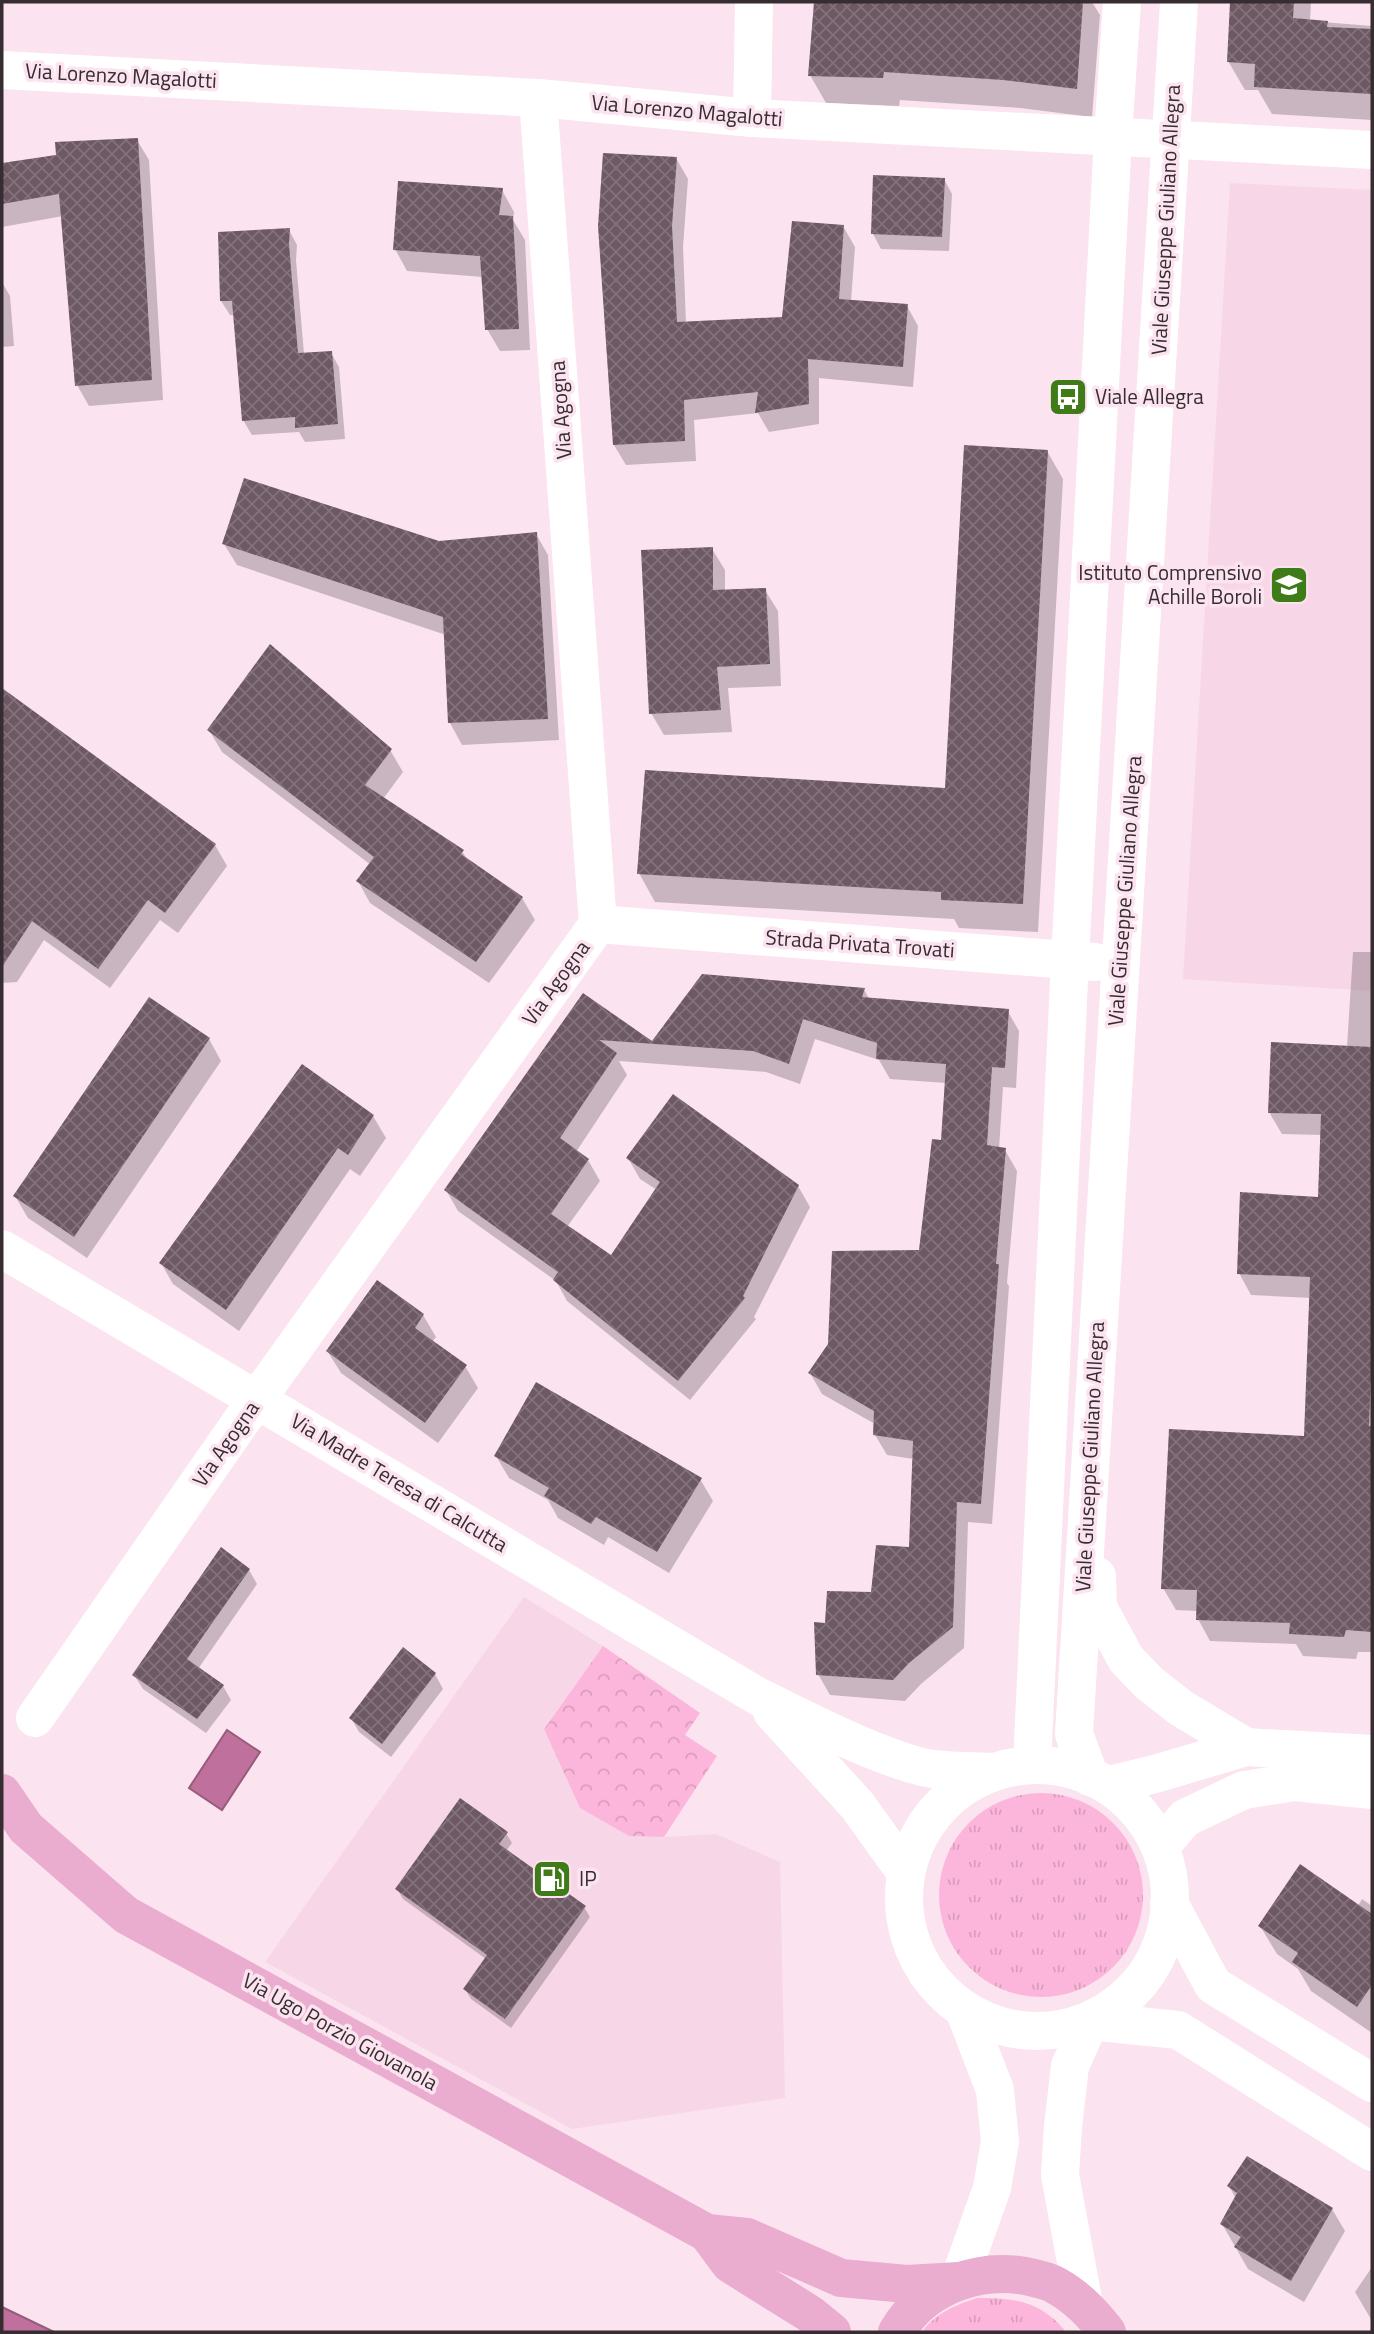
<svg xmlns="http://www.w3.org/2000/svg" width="1374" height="2334" font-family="'Titillium Web',sans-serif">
<defs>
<pattern id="grass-tufts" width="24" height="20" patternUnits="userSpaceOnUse" patternTransform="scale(1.75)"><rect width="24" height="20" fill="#fdb6db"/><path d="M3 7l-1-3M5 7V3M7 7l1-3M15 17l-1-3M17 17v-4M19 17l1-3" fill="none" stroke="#d99dbc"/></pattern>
<pattern id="forest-crowns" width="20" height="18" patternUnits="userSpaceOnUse" patternTransform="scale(1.75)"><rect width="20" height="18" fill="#fdb6db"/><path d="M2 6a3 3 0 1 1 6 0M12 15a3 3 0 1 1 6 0" fill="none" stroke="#d99dbc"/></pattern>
<pattern id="building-cross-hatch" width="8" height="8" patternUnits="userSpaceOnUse" patternTransform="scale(1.75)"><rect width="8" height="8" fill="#6d5863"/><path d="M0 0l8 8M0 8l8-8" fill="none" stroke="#82727a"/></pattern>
</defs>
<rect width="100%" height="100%" fill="#fbe3ef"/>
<g fill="#f7d7e7">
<polygon points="1230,183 1372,190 1372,991 1183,979"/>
<polygon points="524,1597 603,1646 544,1728 629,1836 664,1837 716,1834 780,1862 785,2098 572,2129 265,1962"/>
</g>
<g fill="url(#grass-tufts)">
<circle cx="1041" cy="1895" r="102"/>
<path d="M977,2298c37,-1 65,4 89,34h-144c13,-19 34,-27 55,-34z"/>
</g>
<polygon fill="url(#forest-crowns)" points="603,1646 700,1713 685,1735 717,1756 664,1837 629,1836 580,1808 544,1729"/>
<g fill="#c0709c" stroke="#975c7c" stroke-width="2">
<polygon points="227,1730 260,1752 222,1810 189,1788"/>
<polygon points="2,2307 54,2332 2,2332"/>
</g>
<g fill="#0003">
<polygon points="816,2 1092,2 1100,15 1092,117 1020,108 900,100 899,106 826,103 810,75"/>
<polygon points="1232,2 1311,2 1310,21 1372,26 1372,120 1272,114 1258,90 1245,90 1228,61"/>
<polygon points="137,140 149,160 163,400 89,406 77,385 63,216 2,227 2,165"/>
<polygon points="676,158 688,179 683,247 686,323 784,319 843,226 855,247 851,301 907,306 918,326 913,387 819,378 819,424 769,432 758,413 694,420 696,461 626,465 614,445 600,226"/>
<polygon points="944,179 952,194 949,251 881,249 873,234"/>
<polygon points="502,190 514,212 513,220 525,240 530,350 500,351 487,329 483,277 407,271 395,249"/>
<polygon points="289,230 297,245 296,260 304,354 331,353 339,367 345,439 305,442 299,432 252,435 243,420 235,315 230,315 221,301"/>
<polygon points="2,282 10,296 14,346 2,347"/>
<polygon points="1047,451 1063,479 1038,932 959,928 954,919 655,902 639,873 946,790"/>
<polygon points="536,534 548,555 559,740 462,745 450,723 446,635 237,565 224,544 439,542"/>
<polygon points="712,549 725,570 725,591 765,590 778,611 781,686 728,688 732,732 664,735 651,713"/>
<polygon points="2,690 215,845 227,866 178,933 160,920 110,988 44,940 17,982 2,983"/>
<polygon points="209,730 390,750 403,772 383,799 462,851 468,861 522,898 535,920 489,983 370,903 358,881 371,865 222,752"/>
<polygon points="1353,952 1372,952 1372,1652 1358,1652 1356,1659 1303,1656 1296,1644 1210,1641 1198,1619 1198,1611 1176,1610 1163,1588 1306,1438 1311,1298 1251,1295 1239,1273 1319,1199 1322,1135 1282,1134 1269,1112 1347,1047"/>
<polygon points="864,989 869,999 1007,1010 1019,1031 1016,1088 1003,1087 999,1149 1005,1150 1017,1171 1007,1283 1009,1286 992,1524 968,1522 964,1648 921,1684 905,1701 830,1695 818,1674 826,1625 872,1594 910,1549 914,1459 887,1455 875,1435 875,1424 822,1394 810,1373 921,1252 943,1142 946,1083 890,1079 879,1060 815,1039 800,1084 766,1072 619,1061 627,1075 576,1152 588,1160 600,1181 567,1227 612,1257 657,1190 640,1179 628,1158 798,1186 810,1207 754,1317 756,1319 690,1400 567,1301 556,1281 458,1211 446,1190 583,996 653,1044"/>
<polygon points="209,1039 221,1061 87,1258 28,1218 15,1196"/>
<polygon points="303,1067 373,1116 386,1138 360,1176 350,1169 239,1331 173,1284 161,1263"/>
<polygon points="423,1315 436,1337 432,1342 465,1366 478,1388 438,1443 341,1373 328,1352"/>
<polygon points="496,1456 700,1479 713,1501 669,1573 608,1537 604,1545 558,1518 548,1500 509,1478"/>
<polygon points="249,1570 257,1584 198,1669 223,1686 231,1700 206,1733 143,1689 134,1675"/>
<polygon points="403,1649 435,1674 443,1689 391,1757 359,1732 351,1718"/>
<polygon points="506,1833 512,1843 506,1851 584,1907 590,1917 511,2028 471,1999 465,1989 486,1959 403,1899 397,1889"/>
<polygon points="1362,1899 1372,1906 1372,2033 1311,1991 1298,1969 1277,1954 1260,1926 1358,1906"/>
<polygon points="1229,2186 1332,2209 1345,2231 1304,2302 1248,2269 1222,2224 1236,2199"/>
<polygon points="1372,2267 1372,2321 1355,2292"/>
</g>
<g fill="url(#building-cross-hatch)">
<polygon points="814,2 1083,2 1077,89 1003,80 884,72 883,78 808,76"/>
<polygon points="1230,2 1294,2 1293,18 1328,21 1327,27 1372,29 1372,94 1254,87 1255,64 1227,62"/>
<polygon points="138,138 152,380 75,386 59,194 2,204 2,163 56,155 55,142"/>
<polygon points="603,153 677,157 672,226 677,322 782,317 792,221 844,225 839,299 908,304 903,367 808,359 809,404 755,413 758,392 684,400 685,441 613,445 598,226"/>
<polygon points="873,175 945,178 942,237 871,234"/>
<polygon points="398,181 503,188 499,215 513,216 519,329 485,330 480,256 393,250"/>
<polygon points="290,228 289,244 298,353 332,351 338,424 295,428 295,417 242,421 232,301 220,301 218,232"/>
<polygon points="964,445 1048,450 1023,904 941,900 941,892 637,874 645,770 945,788"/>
<polygon points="244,478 439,541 537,532 548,719 448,723 443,617 222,544"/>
<polygon points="713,547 713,590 766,588 770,664 717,667 721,710 649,714 641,550"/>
<polygon points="270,644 392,749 365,785 464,850 461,854 523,897 476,962 356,881 374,857 207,730"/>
<polygon points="2,688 216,844 165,913 148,900 98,969 32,921 2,967"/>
<polygon points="702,974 865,988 862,997 1009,1009 1005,1068 992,1067 987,1145 1006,1148 996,1264 999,1264 981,1504 957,1502 953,1627 909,1663 893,1680 816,1675 814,1622 825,1623 827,1591 871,1592 876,1545 909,1547 913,1441 873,1435 874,1411 808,1373 828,1344 832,1251 919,1250 932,1139 941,1140 946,1064 876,1059 877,1043 803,1019 789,1064 753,1051 599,1040 617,1053 560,1138 589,1159 551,1214 611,1255 660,1182 626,1158 673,1094 799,1185 743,1296 745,1298 678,1381 553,1280 558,1272 444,1190 583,993 652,1041"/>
<polygon points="149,997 210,1038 74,1237 13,1196"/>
<polygon points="1271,1042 1372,1047 1372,1348 1369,1426 1372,1426 1372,1632 1346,1630 1344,1637 1289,1634 1290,1623 1196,1620 1197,1590 1161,1589 1169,1429 1304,1436 1310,1277 1237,1274 1240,1192 1318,1197 1321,1114 1268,1113"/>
<polygon points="302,1064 374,1115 348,1155 338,1148 226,1310 159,1263"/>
<polygon points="377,1280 424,1314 415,1328 467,1365 425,1423 326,1351"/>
<polygon points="536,1382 702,1478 657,1552 596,1517 591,1524 544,1496 549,1488 494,1456"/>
<polygon points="221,1547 250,1569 187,1659 224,1685 197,1719 132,1675"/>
<polygon points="403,1647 436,1673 382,1744 349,1718"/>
<polygon points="460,1798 508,1832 499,1844 586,1906 505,2019 463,1989 487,1955 395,1889"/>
<polygon points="1300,1864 1372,1914 1372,1985 1357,2007 1292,1962 1298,1953 1258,1926"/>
<polygon points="1247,2156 1333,2208 1291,2281 1234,2247 1241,2237 1220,2224 1237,2193 1227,2186"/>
</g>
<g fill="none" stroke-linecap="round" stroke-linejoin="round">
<g stroke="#fff" stroke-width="38">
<polyline points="2,70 538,98 752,118 1372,150"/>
<polyline points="752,118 754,2"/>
<polyline points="598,924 1095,962"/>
<path d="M2,1249l757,448c50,24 110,56 163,70 21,5 47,3 70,5"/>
<polyline points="1097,1576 1098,1607 1126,1659 1149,1683 1181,1708 1246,1747"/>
<polyline points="772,1712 857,1805 906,1873"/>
<polyline points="35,1718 240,1423 598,924 538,98"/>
<polyline points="1032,1764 1070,960 1113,136 1122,2"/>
<circle cx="1037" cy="1898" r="133"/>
<polyline points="1090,1777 1074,1734 1179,2"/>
<polyline points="1109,1785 1155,1774 1246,1747 1372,1754"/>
<polyline points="1161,1846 1185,1818 1244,1790 1295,1782 1372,1790"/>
<polyline points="1169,1903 1213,1985 1372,2083"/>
<polyline points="959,2281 992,2188 1000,2142 995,2090 965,2012"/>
<polyline points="1084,2305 1060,2175 1063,2127 1070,2066 1090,2021 1178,2030 1372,2152"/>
</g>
<g stroke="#eaadd0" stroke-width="38">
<polyline points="2,1793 26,1828 126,1915 707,2233 747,2237 841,2278 907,2284 959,2281"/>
<polyline points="707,2233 730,2264 810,2314 832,2332"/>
<path d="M897,2332c27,-47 86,-67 137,-54 7,2 15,3 21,7 22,12 37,28 52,47"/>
</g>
</g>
<defs>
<g id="bus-square" transform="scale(2.0125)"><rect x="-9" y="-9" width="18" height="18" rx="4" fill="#3f7c19" stroke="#fbe3ef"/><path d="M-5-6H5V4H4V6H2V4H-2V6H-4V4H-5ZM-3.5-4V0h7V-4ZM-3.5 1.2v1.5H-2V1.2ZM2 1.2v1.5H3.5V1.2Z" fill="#fff"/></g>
<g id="school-square" transform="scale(2.0125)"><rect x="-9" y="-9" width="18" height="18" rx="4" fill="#3f7c19" stroke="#fbe3ef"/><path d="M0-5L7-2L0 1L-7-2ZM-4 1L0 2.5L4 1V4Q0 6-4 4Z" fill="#fff"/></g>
<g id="fuel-square" transform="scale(2.0125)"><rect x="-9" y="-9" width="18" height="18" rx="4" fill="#3f7c19" stroke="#fbe3ef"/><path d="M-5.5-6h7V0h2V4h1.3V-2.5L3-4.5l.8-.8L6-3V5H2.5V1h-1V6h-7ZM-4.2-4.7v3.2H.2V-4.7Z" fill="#fff"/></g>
</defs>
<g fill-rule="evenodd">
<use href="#bus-square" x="1068" y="397"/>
<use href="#school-square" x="1289" y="585"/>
<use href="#fuel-square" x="552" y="1879"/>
</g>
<g text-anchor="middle" stroke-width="7" stroke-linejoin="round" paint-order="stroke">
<g font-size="21" fill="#362d31" stroke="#fbe3ef">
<text transform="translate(121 76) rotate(3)" y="7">Via Lorenzo Magalotti</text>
<text transform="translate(687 111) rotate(5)" y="7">Via Lorenzo Magalotti</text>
<text transform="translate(1166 220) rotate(-87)" y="7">Viale Giuseppe Giuliano Allegra</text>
<text transform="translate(561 410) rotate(-94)" y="7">Via Agogna</text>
<text transform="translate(1125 891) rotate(-86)" y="7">Viale Giuseppe Giuliano Allegra</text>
<text transform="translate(860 944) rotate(4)" y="7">Strada Privata Trovati</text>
<text transform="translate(556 983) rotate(-54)" y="7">Via Agogna</text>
<text transform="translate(226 1444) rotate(-55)" y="7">Via Agogna</text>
<text transform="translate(1090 1457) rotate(-87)" y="7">Viale Giuseppe Giuliano Allegra</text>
<text transform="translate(399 1483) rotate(31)" y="7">Via Madre Teresa di Calcutta</text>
<text transform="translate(340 2032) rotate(29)" y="7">Via Ugo Porzio Giovanola</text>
</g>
<g font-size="21" fill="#362d31" stroke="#fbe3ef" text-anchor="start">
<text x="1095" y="404">Viale Allegra</text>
<text x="1262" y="580" text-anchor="end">Istituto Comprensivo<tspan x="1262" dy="24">Achille Boroli</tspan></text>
<text x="579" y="1886">IP</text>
</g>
</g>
<rect width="1374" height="2334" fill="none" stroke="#362d31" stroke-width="7"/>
</svg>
